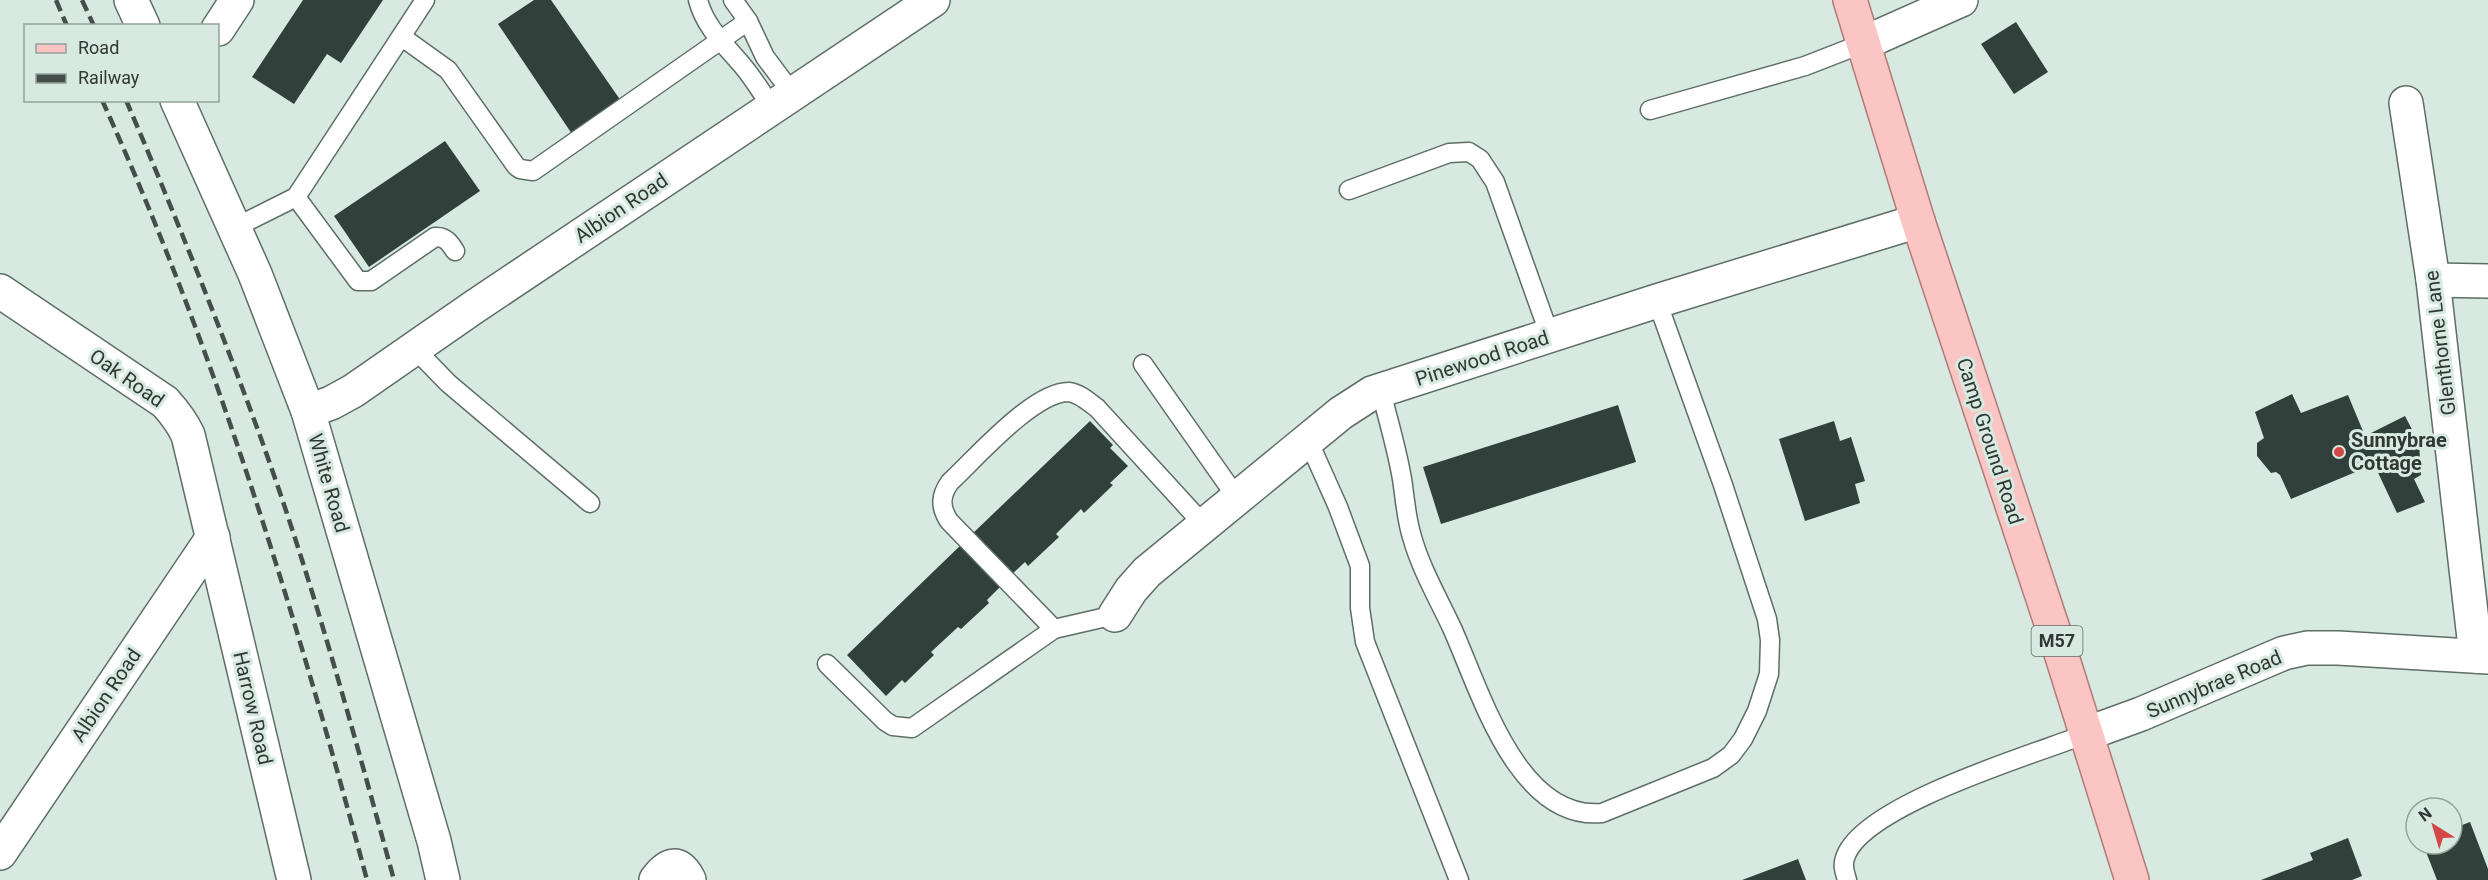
<svg xmlns="http://www.w3.org/2000/svg" width="2488" height="880" font-family="Roboto,sans-serif">
<rect width="100%" height="100%" fill="#d7e9e1"/>
<g fill="#31403a">
<polygon points="303,0 383,0 341,63 327,54 294,104 252,77"/>
<polygon points="534,0 551,0 621,101 572,134 498,24"/>
<polygon points="2016,22 2048,72 2014,94 1981,44"/>
<polygon points="445,141 480,191 369,267 334,216"/>
<polygon points="2292,394 2301,413 2348,395 2365,436 2405,416 2419,443 2421,475 2414,479 2425,502 2397,513 2373,462 2370,466 2291,499 2280,475 2276,472 2271,473 2257,456 2257,443 2264,438 2255,412"/>
<polygon points="1618,405 1636,462 1441,524 1423,467"/>
<polygon points="1090,421 1113,445 1110,448 1128,466 1110,483 1113,485 1084,513 1081,509 1056,534 1059,537 1028,566 1025,562 1009,577 970,536"/>
<polygon points="1834,421 1840,441 1851,437 1865,481 1855,484 1860,503 1805,521 1779,439"/>
<polygon points="964,542 1004,583 987,600 989,603 961,629 958,627 931,652 934,655 905,683 902,680 886,696 847,655"/>
<polygon points="2470,822 2488,869 2488,880 2437,880 2423,844 2452,844 2452,829"/>
<polygon points="2348,838 2362,876 2352,880 2261,880 2313,860 2310,853"/>
<polygon points="1798,859 1806,880 1742,880"/>
</g>
<g fill="none" stroke-linecap="round" stroke-linejoin="round">
<g stroke="#5e6e67" stroke-width="21">
<g id="service">
<path d="M698,0c7,27 27,45 44,65 11,13 20,28 30,42"/>
<polyline points="733,0 748,21 765,57 792,93"/>
<polyline points="402,37 448,70 516,166 520,169 533,171 748,21"/>
<polyline points="1650,110 1805,66 1864,43"/>
<polyline points="1349,190 1449,153 1469,152 1480,159 1495,182 1550,336"/>
<path d="M296,197l62,84h13l64,-44c10,-1 15,6 20,14"/>
<polyline points="234,228 296,197 425,0"/>
<polyline points="415,349 448,383 590,503"/>
<polyline points="1143,364 1237,498"/>
<path d="M1381,391c7,29 16,58 21,88 3,19 4,39 10,58 9,32 26,61 40,91 28,62 65,193 150,185l111,-45 18,-13 12,-16 14,-28 12,-37 1,-34 -3,-21 -44,-134 -66,-184"/>
<polyline points="1308,440 1338,507 1360,566 1360,608 1365,642 1459,880"/>
<polyline points="1054,629 1115,615"/>
<path d="M827,664l58,57 8,5 19,2 142,-99 -105,-108c-9,-14 -9,-25 1,-39 25,-23 84,-91 119,-90 10,1 20,10 28,16l107,117"/>
<path d="M1847,880c-2,-7 -5,-14 -2,-22 16,-53 190,-104 241,-124"/>
</g>
</g>
<g stroke="#5e6e67" stroke-width="36">
<g id="minor">
<polyline points="131,0 143,26"/>
<polyline points="218,29 237,0"/>
<polyline points="1864,43 1961,0"/>
<polyline points="177,100 255,274 308,411 434,841 443,880"/>
<polyline points="2406,103 2433,280 2476,656"/>
<polyline points="2433,280 2488,281"/>
<path d="M0,291l165,111c10,11 17,20 23,33l106,445"/>
<polyline points="308,411 331,403 353,391 474,307 933,0"/>
<polyline points="1115,615 1131,590 1147,572 1341,413 1372,393 1657,301 1918,221"/>
<polyline points="2086,734 2141,714 2284,653 2307,648 2338,648 2488,657"/>
<polyline points="0,853 213,537"/>
<path d="M656,880c12,-17 23,-20 33,0"/>
</g>
</g>
<g stroke="#b17b76" stroke-width="36">
<polyline id="primary" points="1850,0 1918,221 2060,650 2132,880"/>
</g>
<use href="#service" stroke="#fff" stroke-width="18"/>
<use href="#minor" stroke="#fff" stroke-width="33"/>
<use href="#primary" stroke="#fac5c2" stroke-width="33"/>
<g stroke="#464e4b" stroke-width="4.5" stroke-dasharray="12 6" stroke-linecap="butt">
<polyline points="56,0 67,26"/>
<polyline points="82,0 94,26"/>
<path d="M102,100c114,251 194,515 265,780"/>
<path d="M126,100c47,110 92,221 133,333 53,146 94,297 135,447"/>
</g>
</g>
<circle fill="#d54646" stroke="#d7e9e1" stroke-width="2" cx="2339" cy="452" r="6"/>
<g text-anchor="middle" stroke-width="6" stroke-linejoin="round" paint-order="stroke">
<rect fill="#d7e9e1" stroke="#626c68" stroke-width="1.5" x="2031.5" y="626" width="51" height="30" rx="4.5"/>
<g font-size="18" font-weight="bold" fill="#303734">
<text x="2057" y="647">M57</text>
</g>
<g font-size="20" fill="#303734" stroke="#d7e9e1">
<text transform="translate(621 208) rotate(-34)" y="7">Albion Road</text>
<text transform="translate(2440 343) rotate(-97)" y="7">Glenthorne Lane</text>
<text transform="translate(1482 358) rotate(-18)" y="7">Pinewood Road</text>
<text transform="translate(127 378) rotate(35)" y="7">Oak Road</text>
<text transform="translate(1990 441) rotate(72)" y="7">Camp Ground Road</text>
<text transform="translate(329 483) rotate(74)" y="7">White Road</text>
<text transform="translate(2214 684) rotate(-23)" y="7">Sunnybrae Road</text>
<text transform="translate(106 695) rotate(-56)" y="7">Albion Road</text>
<text transform="translate(253 708) rotate(77)" y="7">Harrow Road</text>
</g>
<g font-size="20" font-weight="bold" fill="#303734" stroke="#d7e9e1" text-anchor="start">
<text x="2351" y="447">Sunnybrae<tspan x="2351" dy="23">Cottage</tspan></text>
</g>
</g>
<rect x="24" y="24" width="195" height="78" fill="#d7e9e1" stroke="#94a29c" stroke-width="1.5"/>
<rect x="36" y="44" width="30" height="9" fill="#fac5c2" stroke="#94a29c" stroke-width="1.5"/>
<text x="78" y="54" font-size="18" fill="#303734">Road</text>
<rect x="36" y="74" width="30" height="9" fill="#464e4b" stroke="#94a29c" stroke-width="1.5"/>
<text x="78" y="84" font-size="18" fill="#303734">Railway</text>
<g transform="translate(2434 826) rotate(323)"><circle r="28" fill="#d7e9e1" stroke="#94a29c" stroke-width="1.5"/>
<path d="M0-4.5L10 22L0 15L-10 22Z" fill="#d54646"/>
<text y="-9" font-size="16" font-weight="bold" text-anchor="middle" fill="#303734">N</text>
</g>
</svg>
